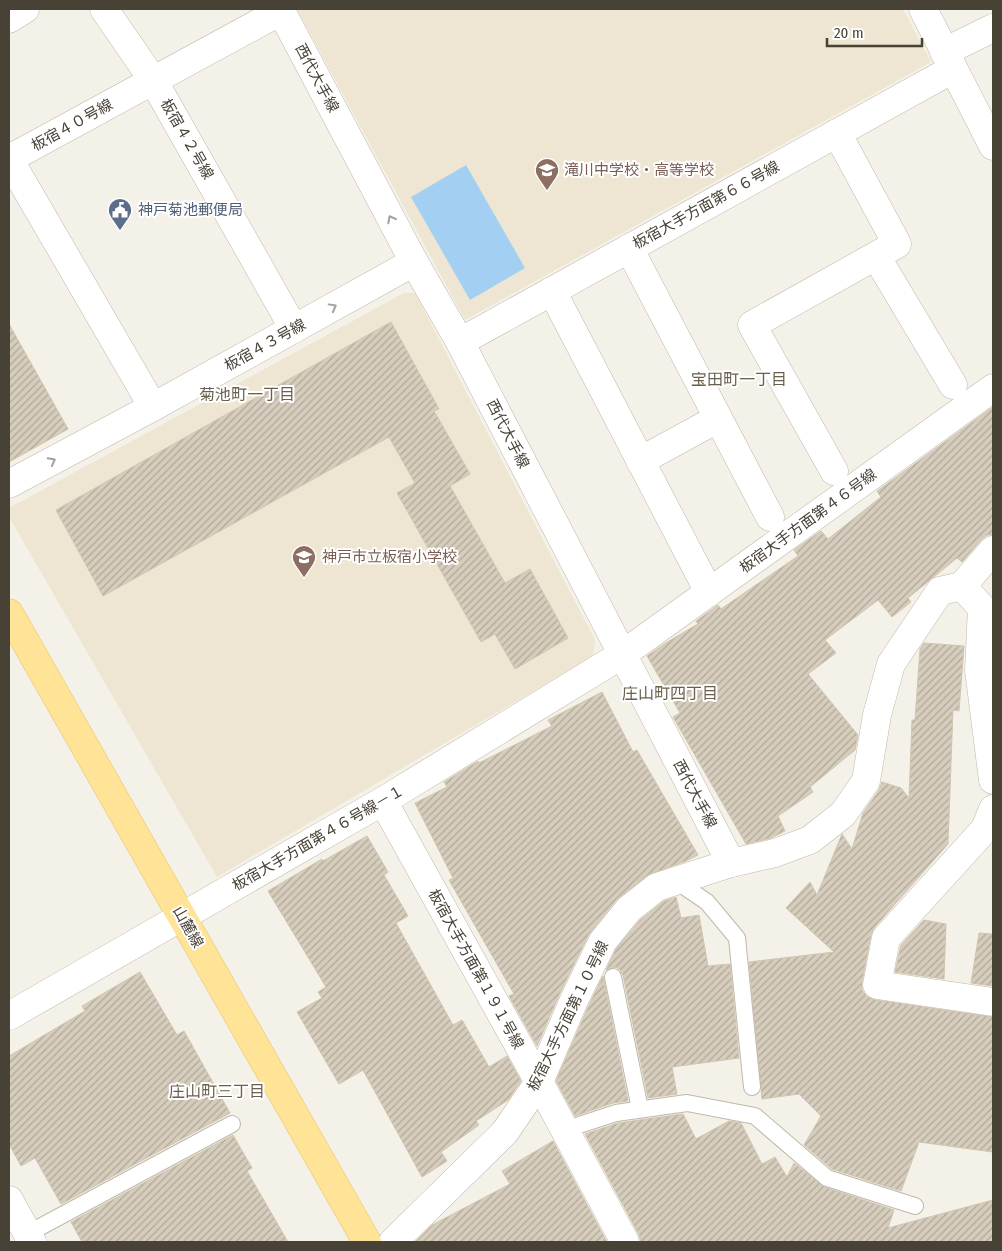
<svg xmlns="http://www.w3.org/2000/svg" width="1002" height="1251" font-family="'Fira Sans Condensed','Noto Sans JP',sans-serif">
<defs>
<pattern id="building-hatch" width="6" height="6" patternUnits="userSpaceOnUse" patternTransform="scale(1.25)"><rect width="6" height="6" fill="#d6cdbd"/><path d="M-1 1l2-2M0 6l6-6M5 7l2-2" fill="none" stroke="#b0a89a"/></pattern>
</defs>
<rect width="100%" height="100%" fill="#f4f1e8"/>
<g fill="#eee6d2">
<polygon points="297,9 903,9 931,62 465,320"/>
<polygon points="404,293 415,293 595,640 593,656 217,877 9,517 9,508"/>
</g>
<polygon fill="#a3d0f2" points="466,165 525,268 470,300 411,197"/>
<g fill="url(#building-hatch)" stroke="#d1c5b0">
<polygon points="391,322 439,409 434,411 470,474 450,486 505,583 530,569 568,638 515,669 495,634 481,642 397,493 415,483 389,437 103,596 56,510"/>
<polygon points="9,324 68,429 9,462"/>
<polygon points="993,407 993,535 987,535 982,539 962,562 957,558 908,598 911,602 892,617 878,600 825,640 836,653 808,674 858,735 855,750 810,787 813,792 778,816 785,831 771,838 746,844 673,717 680,713 647,656 664,644 698,624 696,621 718,605 721,609 798,556 794,550 821,531 828,539 881,497 877,491"/>
<polygon points="924,643 964,646 959,711 953,710 948,844 874,928 871,935 862,982 862,990 867,997 875,1000 993,1017 993,1152 919,1142 901,1191 832,1169 804,1145 821,1116 799,1094 762,1099 749,962 834,952 786,908 810,882 817,895 842,834 852,849 863,813 879,790 882,782 901,788 909,798 912,720 915,720 920,649"/>
<polygon points="602,692 633,752 637,750 698,855 686,861 648,875 617,899 589,934 560,993 537,1046 509,996 514,994 449,880 453,878 415,803 447,787 444,782 478,761 479,763 552,726 548,720"/>
<polygon points="367,836 388,872 384,875 408,916 396,923 453,1025 462,1020 489,1067 507,1056 521,1081 508,1100 476,1121 479,1125 441,1152 447,1161 422,1177 363,1070 339,1084 297,1012 322,998 318,992 326,987 268,891 322,859 323,861"/>
<polygon points="676,897 681,918 699,915 708,966 730,964 739,1058 672,1067 677,1094 648,1098 623,975 620,970 616,967 606,970 616,949 640,920 664,901"/>
<polygon points="924,920 946,924 944,979 895,972 901,945"/>
<polygon points="979,933 993,934 993,986 971,983"/>
<polygon points="140,972 177,1035 184,1031 230,1113 61,1204 35,1158 21,1166 9,1144 9,1056 85,1011 82,1006"/>
<polygon points="603,976 628,1101 613,1103 575,1116 556,1081 588,1007"/>
<polygon points="683,1114 696,1139 729,1121 741,1123 762,1164 775,1157 787,1177 794,1163 824,1187 894,1210 888,1228 993,1200 993,1242 641,1242 639,1235 585,1134 618,1123"/>
<polygon points="233,1135 252,1168 247,1171 288,1242 82,1242 71,1222"/>
<polygon points="553,1141 607,1242 415,1242 432,1225 510,1184 502,1171"/>
</g>
<g fill="none" stroke-linecap="round" stroke-linejoin="round">
<g stroke="#c0b9aa" stroke-width="18">
<g id="service">
<polyline points="676,881 707,902 737,938 752,1087"/>
<polyline points="613,977 640,1109"/>
<polyline points="564,1130 616,1113 687,1103 755,1116 827,1178 915,1206"/>
<polyline points="27,1234 232,1124"/>
</g>
</g>
<g stroke="#c0b9aa" stroke-width="29">
<g id="minor">
<polyline points="104,9 153,80 294,329"/>
<polyline points="280,9 414,262 460,342 731,863"/>
<polyline points="923,9 993,146"/>
<polyline points="9,19 25,9"/>
<polyline points="944,52 993,28"/>
<polyline points="629,248 770,517"/>
<polyline points="876,256 953,385"/>
<polyline points="552,291 709,592"/>
<polyline points="460,342 953,69"/>
<polyline points="153,407 9,159 281,11"/>
<polyline points="640,461 706,425"/>
<polyline points="834,471 752,325 897,244 837,133"/>
<polyline points="9,484 153,407 414,262"/>
<polyline points="962,586 982,608 979,670 993,780"/>
<polyline points="383,801 539,1082 625,1242"/>
<polyline points="993,809 985,829 886,938 877,985 993,1002"/>
<polyline points="9,1016 383,801 623,654 993,388"/>
<polyline points="393,1242 505,1132 539,1082 574,1000 603,941 629,909 657,887 731,863 775,853 810,840 843,814 866,781 877,715 891,664 940,591 962,586 993,550"/>
</g>
</g>
<g stroke="#c0b9aa" stroke-width="29">
<polyline id="tertiary" points="9,1200 32,1242"/>
</g>
<g stroke="#e7c264" stroke-width="29">
<polyline id="primary" points="9,613 367,1242"/>
</g>
<use href="#service" stroke="#fff" stroke-width="16"/>
<use href="#minor" stroke="#fff" stroke-width="28"/>
<use href="#tertiary" stroke="#fff" stroke-width="28"/>
<use href="#primary" stroke="#ffe396" stroke-width="28"/>
</g>
<defs><path id="oneway-chevron" d="M-2-3.5L2.5 0L-2 3.5" fill="none" stroke-width="1.6" stroke-linecap="round" stroke-linejoin="round" transform="scale(1.25)"/></defs>
<g stroke="#a4a09a">
<use href="#oneway-chevron" transform="translate(391 219) rotate(-118)"/>
<use href="#oneway-chevron" transform="translate(333 307) rotate(-29)"/>
<use href="#oneway-chevron" transform="translate(52 461) rotate(-28)"/>
</g>
<defs>
<g id="school-pin" transform="scale(1.25)"><path d="M0 17L-7.5 6A9.5 9.5 0 1 1 7.5 6Z" fill="#8d6e63" stroke="#fff"/><path d="M0-5L7-2L0 1L-7-2ZM-4 1L0 2.5L4 1V4Q0 6-4 4Z" fill="#fff"/></g>
<g id="civic-pin" transform="scale(1.25)"><path d="M0 17L-7.5 6A9.5 9.5 0 1 1 7.5 6Z" fill="#5c6f8a" stroke="#fff"/><path d="M-.6-6.5H3V-4.5H.6V-3L4-1V1h2V6H-6V1h2V-1L-.6-3ZM-1.2 2.5V6h2.4V2.5Z" fill="#fff"/></g>
</defs>
<g fill-rule="evenodd">
<use href="#school-pin" x="547" y="170"/>
<use href="#civic-pin" x="120" y="210"/>
<use href="#school-pin" x="304" y="557"/>
</g>
<g text-anchor="middle" stroke-width="4" stroke-linejoin="round" paint-order="stroke">
<g font-size="15" fill="#484136" stroke="#fff">
<text transform="translate(317 78) rotate(62)" y="5">西代大手線</text>
<text transform="translate(72 125) rotate(-29)" y="5">板宿４０号線</text>
<text transform="translate(187 139) rotate(60)" y="5">板宿４２号線</text>
<text transform="translate(706 205) rotate(-29)" y="5">板宿大手方面第６６号線</text>
<text transform="translate(265 345) rotate(-29)" y="5">板宿４３号線</text>
<text transform="translate(508 434) rotate(63)" y="5">西代大手線</text>
<text transform="translate(808 521) rotate(-36)" y="5">板宿大手方面第４６号線</text>
<text transform="translate(695 794) rotate(62)" y="5">西代大手線</text>
<text transform="translate(318 838) rotate(-30)" y="5">板宿大手方面第４６号線－１</text>
<text transform="translate(188 927) rotate(60)" y="5">山麓線</text>
<text transform="translate(476 969) rotate(61)" y="5">板宿大手方面第１９１号線</text>
<text transform="translate(568 1016) rotate(-64)" y="5">板宿大手方面第１０号線</text>
</g>
<g font-size="15" fill="#785e54" stroke="#fff" text-anchor="start">
<text x="564" y="175">滝川中学校・高等学校</text>
<text x="322" y="562">神戸市立板宿小学校</text>
</g>
<g font-size="15" fill="#4e5e75" stroke="#fff" text-anchor="start">
<text x="138" y="215">神戸菊池郵便局</text>
</g>
<g font-size="16" fill="#6b604d" stroke="#fff">
<text x="739" y="385">宝田町一丁目</text>
<text x="247" y="400">菊池町一丁目</text>
<text x="670" y="699">庄山町四丁目</text>
<text x="217" y="1097">庄山町三丁目</text>
</g>
</g>
<rect width="1002" height="1251" fill="none" stroke="#484136" stroke-width="20"/>
<path d="M827 38v8h95v-8" fill="none" stroke="#484136" stroke-width="2.5"/>
<text x="834" y="38" font-size="15" fill="#484136" stroke="#ffffff" stroke-width="4" paint-order="stroke">20 m</text>
</svg>
